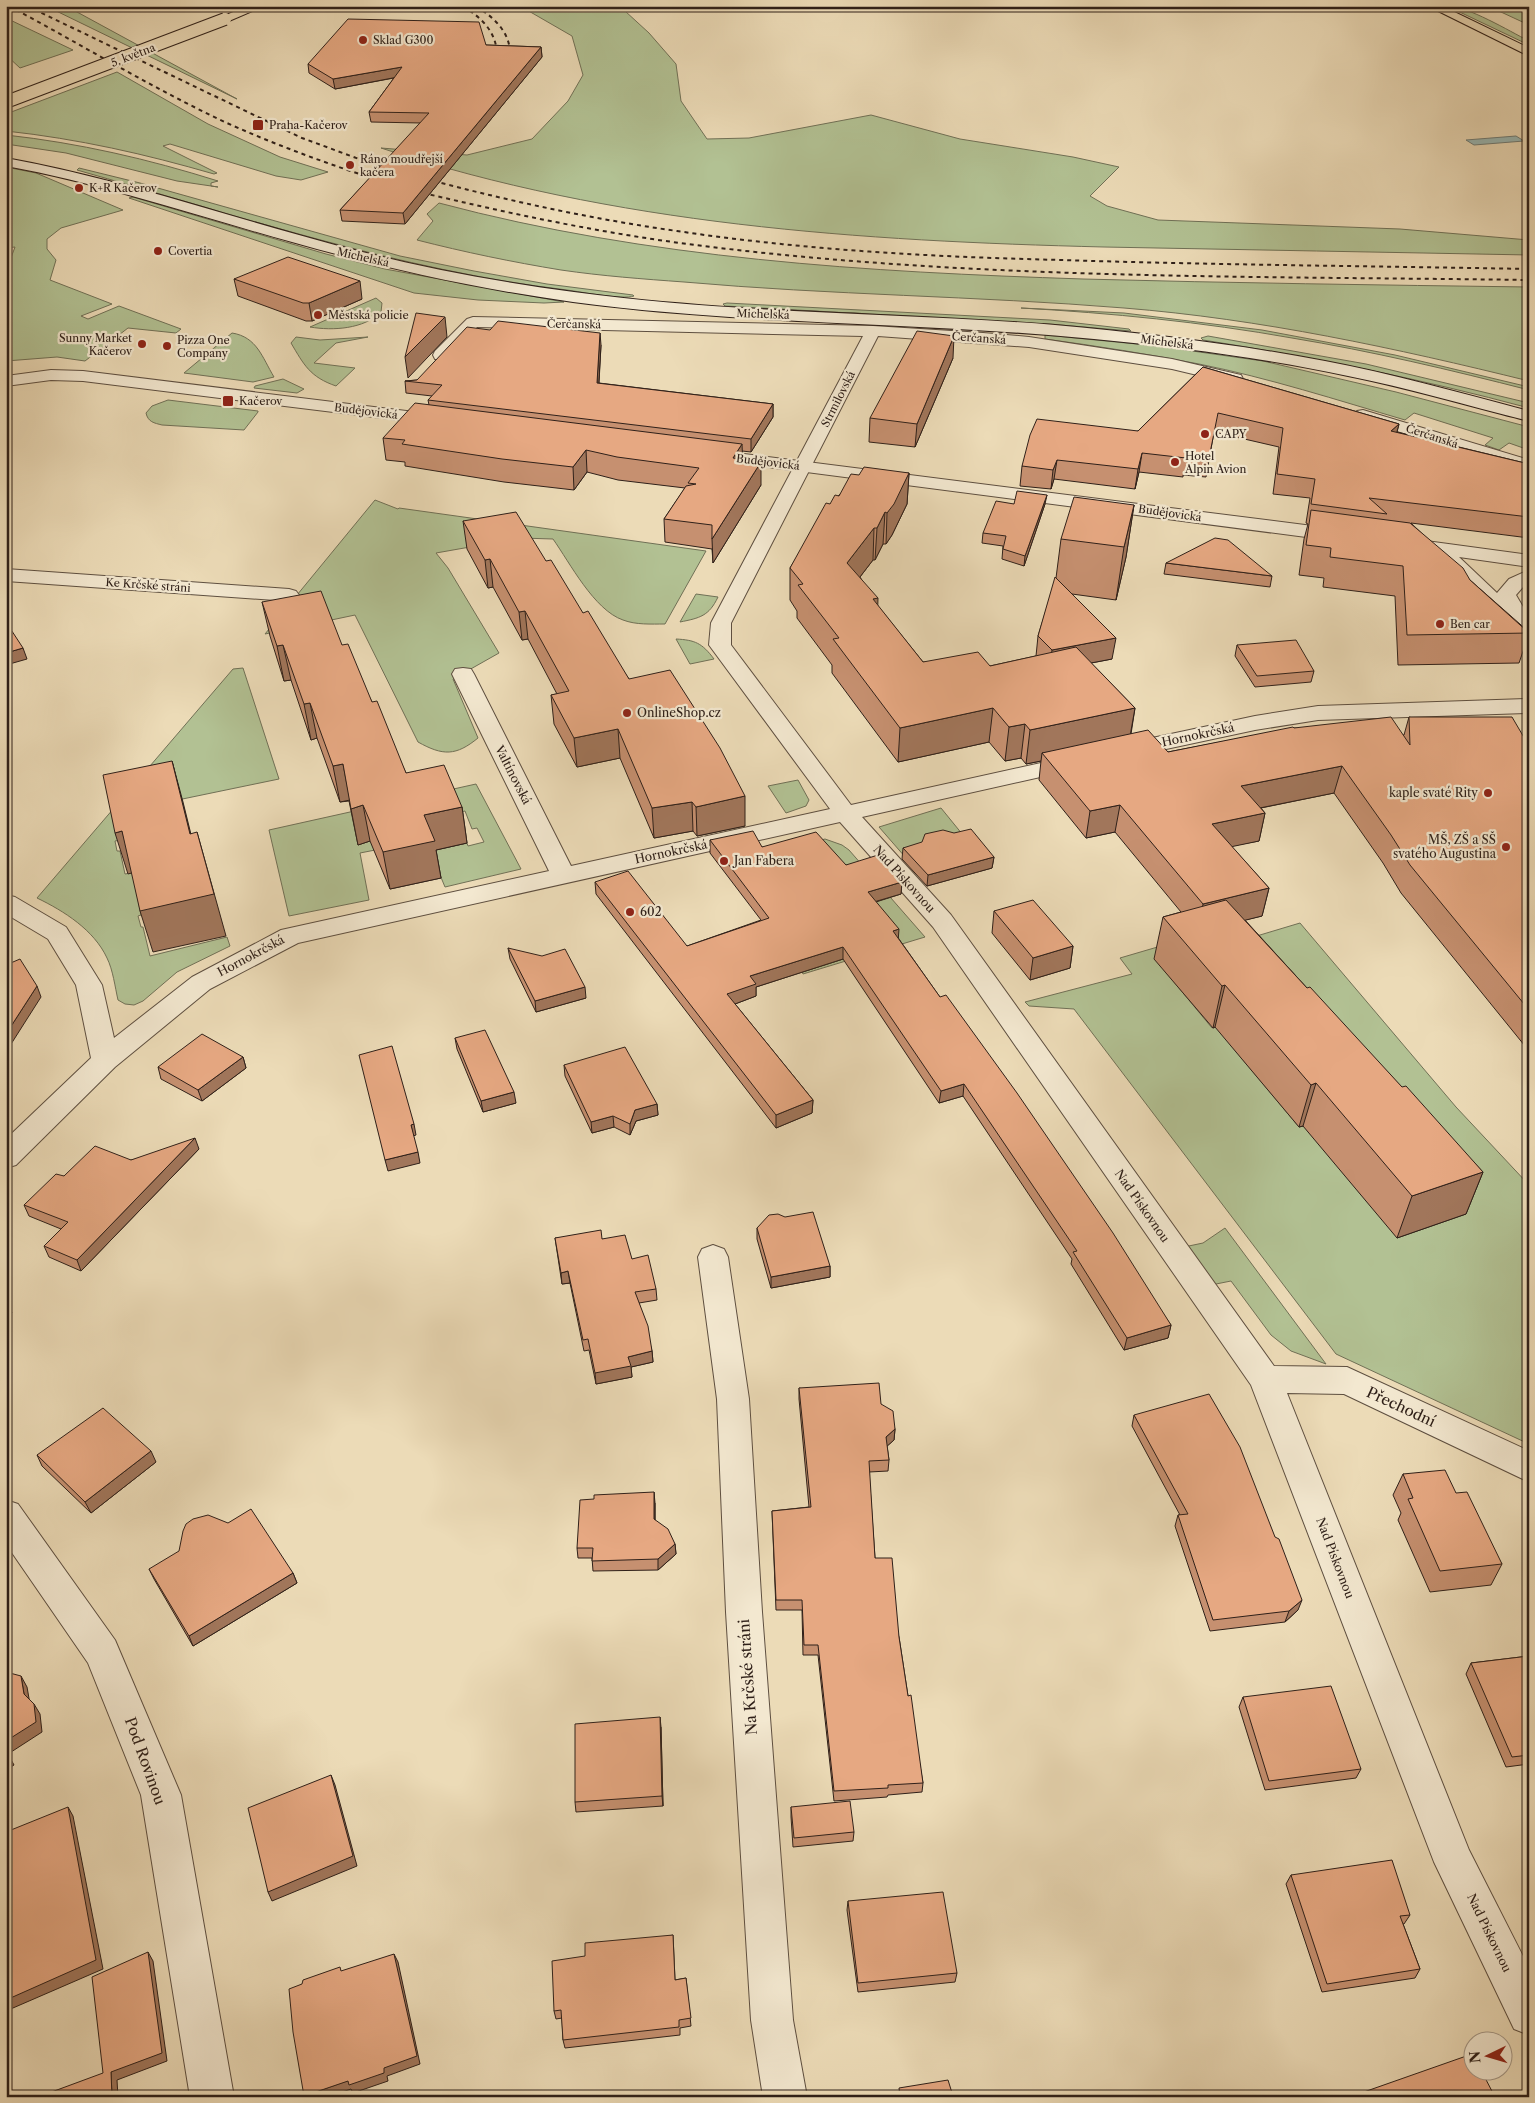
<svg xmlns="http://www.w3.org/2000/svg" width="1535" height="2103" font-family="'Libre Caslon Text',serif">
<rect width="100%" height="100%" fill="#ecdbb7"/>
<filter id="stains"><feTurbulence type="fractalNoise" baseFrequency=".004" numOctaves="4"/><feColorMatrix values="0 0 0 0 .2 0 0 0 0 .09 0 0 0 0 .02 0 0 0 .5 -.17"/></filter>
<radialGradient id="worn" r=".72"><stop offset=".6" stop-color="#630" stop-opacity="0"/><stop offset="1" stop-color="#630" stop-opacity=".3"/></radialGradient>
<g fill="#b2c193" stroke="#707056" fill-rule="evenodd">
<polygon points="46,6 66,6 237,99"/>
<path d="M520,6h85l20,5 24,22 27,31 5,37 26,38 42,-1 122,-23 89,24 113,18 46,10 -29,29 17,10 51,14 242,9 129,11v15c-142,-3 -283,-5 -425,-8 -243,-6 -490,-22 -723,-99l86,7 65,-16 36,-38 15,-26 -11,-39z"/>
<path d="M1447,6c21,0 62,25 82,35v4z"/>
<polygon points="1488,6 1529,6 1529,25"/>
<polygon points="6,18 73,50 20,68 6,55"/>
<path d="M117,72l91,52 72,33 48,15 -27,8 -25,-4 -106,-32 -7,2 54,27 -3,1c-69,-20 -135,-35 -208,-43v-17z"/>
<path d="M6,135c73,8 142,24 212,46l-7,2v3l7,1 -41,-6 -111,-28 -60,-9z"/>
<polygon points="6,167 36,173 123,210 61,228 47,239 47,249 56,260 50,280 112,304 81,316 88,319 119,306 181,329 176,333 128,328 85,361 57,357 6,361 6,271 15,247 6,248"/>
<path d="M79,168l61,15 260,73 74,15 73,13 86,11 1,1c-12,4 -52,-4 -67,-6 -168,-20 -328,-74 -490,-120z"/>
<polygon points="133,197 326,254 385,269 564,302 544,303 478,300 414,293 129,198"/>
<path d="M439,203c210,56 428,69 644,76 148,4 297,6 446,8v94c-134,-33 -268,-62 -405,-73 -147,-12 -294,-13 -440,-26 -41,-3 -82,-6 -123,-12 -49,-8 -97,-18 -144,-30l16,-19 -6,-7z"/>
<path d="M376,298l6,5 -1,9c-17,17 -48,19 -71,15z"/>
<polygon points="727,303 1050,320 1129,329 1131,331 1049,324 725,306 723,304"/>
<path d="M1021,308l103,5 138,17 133,25 134,32v3c-78,-20 -158,-39 -237,-52 -90,-16 -181,-25 -271,-30z"/>
<path d="M232,333c25,4 30,24 42,44l-21,5 -69,-9z"/>
<path d="M1045,335l112,11 106,15 133,31 133,35v23l-20,-7 -10,7 -14,-5 8,-7 -79,-25 -9,7c-68,-20 -136,-42 -206,-56 -51,-10 -102,-18 -154,-25z"/>
<path d="M1208,336l158,28 163,39v5c-108,-29 -216,-51 -326,-68l-2,-2z"/>
<path d="M296,337l24,3 48,-3 -32,6 -22,20 41,5 -19,18c-26,-9 -32,-21 -45,-43z"/>
<polygon points="283,379 304,389 297,393 254,388 255,386"/>
<path d="M168,400l90,11v1l-14,18 -82,-5c-8,-2 -14,-3 -16,-12l6,-7z"/>
<path d="M375,500l23,9 1,-1 307,43 -41,73c-14,0 -29,1 -42,-4 -29,-10 -53,-57 -70,-81l-32,-1 -85,15 12,15 51,85 -46,26 25,59c-22,18 -35,18 -60,4l-63,-127 -90,19z"/>
<path d="M696,594l22,3c-9,19 -18,21 -38,25z"/>
<path d="M676,639c19,1 26,4 38,20l-24,5z"/>
<path d="M243,668l36,111 -164,34 6,27 -6,1 2,10h3l5,23 13,-2 -2,18 5,25 -3,1 3,11h2l7,29 77,-19 3,9 -53,26 -34,29 -9,4 -9,-1 -7,-4c-3,-13 -5,-30 -11,-42 -13,-28 -43,-47 -70,-60l196,-229z"/>
<polygon points="798,780 809,800 806,806 786,813 768,786"/>
<polygon points="476,784 521,869 445,887 430,851 467,843 468,846 484,842 477,828 472,829 465,811 455,813 426,840 360,853 369,900 289,916 269,830"/>
<polygon points="941,808 967,840 906,858 879,827"/>
<polygon points="825,839 842,845 849,850 925,937 803,974 802,972 898,942 814,842"/>
<path d="M1300,923l156,184 73,78v259l-193,-90 -262,-345 -45,-3 -4,-4 107,-28 -12,-16 116,-34 14,14zM1155,959l311,255 -158,-90 -9,3 -65,-78 -12,-24 -10,3z"/>
<polygon points="1225,1228 1326,1364 1291,1351 1271,1335 1231,1281 1211,1285 1184,1247 1203,1243"/>
</g>
<polygon fill="#9ab9b6" stroke="#6f7c77" points="1516,136 1524,141 1474,145 1466,140"/>
<g fill="none" stroke-linecap="round" stroke-linejoin="round">
<g stroke="#5e4f40" stroke-width="2">
<g id="minor">
<polygon points="473,317 873,326 983,333 1029,337 1172,359 1241,375 1243,379 1241,383 1235,384 1172,369 1029,347 878,336 731,623 731,645 851,805 1077,755 1085,757 1088,762 1085,767 862,817 951,915 1274,1366 1347,1367 1529,1451 1529,1482 1344,1394 1287,1393 1469,1850 1529,1968 1529,2035 1514,2029 1434,1862 1251,1385 933,927 840,822 298,943 210,989 115,1067 16,1165 6,1168 6,1139 91,1058 76,985 48,939 6,914 6,895 15,897 66,927 102,985 114,1038 192,977 281,930 549,871 452,674 455,669 463,668 471,669 474,674 571,866 830,809 709,645 711,623 863,336 477,327 447,359 435,359 433,355 435,351 467,319"/>
<polygon points="1363,410 1529,460 1529,471 1357,419 1354,415 1357,411"/>
<polygon points="6,569 289,589 296,591 299,595 296,599 289,601 6,581"/>
<polygon points="1529,699 1529,713 1318,720 1255,730 1124,758 1116,756 1113,751 1116,746 1124,744 1255,716 1318,706"/>
<polygon points="713,1245 724,1249 728,1257 749,1399 762,1612 793,2020 807,2097 763,2097 751,2020 726,1612 717,1399 698,1257 702,1249"/>
<polygon points="6,1500 18,1504 115,1640 181,1795 234,2097 190,2097 141,1795 88,1663 6,1544"/>
</g>
</g>
<g stroke="#5e4f40" stroke-width="2">
<g id="tertiary">
<polygon points="51,370 83,371 439,415 445,416 448,420 445,424 439,425 83,381 51,380 6,386 6,376"/>
<polygon points="705,449 1344,530 1351,532 1354,536 1351,540 1344,542 699,458 696,454 699,450"/>
<polygon points="1404,538 1529,555 1529,567 1459,557 1497,593 1509,579 1529,570 1529,584 1523,587 1516,595 1529,617 1529,636 1522,634 1497,615 1433,554 1397,548 1394,544 1397,540"/>
</g>
</g>
<g stroke="#2f2019" stroke-width="2">
<path id="secondary" d="M6,158c100,18 196,50 293,77 90,26 182,45 275,57 159,22 320,20 481,33 90,8 180,19 270,36 68,13 136,32 204,50v10c-61,-15 -120,-33 -181,-45 -84,-18 -169,-29 -254,-37 -174,-17 -348,-14 -521,-37 -95,-13 -189,-34 -281,-60 -95,-26 -188,-58 -286,-76z"/>
</g>
<g stroke="#2f2019" stroke-width="2">
<g id="trunk">
<polygon points="248,6 264,6 229,21 221,21 219,19 221,17"/>
<polygon points="1428,6 1442,6 1529,48 1529,56"/>
</g>
</g>
<use href="#minor" fill="#f3e8d0" fill-rule="evenodd"/>
<use href="#tertiary" fill="#f3e8d0" fill-rule="evenodd"/>
<use href="#secondary" fill="#f3e8d0" fill-rule="evenodd"/>
<use href="#trunk" fill="#ecdbb7" fill-rule="evenodd"/>
<g stroke="#2f2019" stroke-width="2" stroke-dasharray="4 4" stroke-linecap="butt">
<path d="M9,6c73,39 143,82 218,117 51,23 104,42 157,59"/>
<polyline points="27,6 302,138 370,163 395,170"/>
<path d="M463,6c20,13 35,27 34,53"/>
<path d="M476,6c20,13 36,28 34,53"/>
<path d="M426,179c83,22 166,40 251,52 127,19 256,26 384,29 156,5 312,6 468,9"/>
<path d="M415,191c88,21 176,40 265,52 279,37 568,33 849,37"/>
</g>
<g stroke="#2f2019" stroke-width="14" stroke-linecap="butt">
<polyline id="trunk-bridge" points="6,102 225,19"/>
</g>
<use href="#trunk-bridge" stroke="#ecdbb7" stroke-width="12"/>
</g>
<g fill="#c69070" stroke="#2f2019">
<polygon points="486,45 541,47 542,57 405,224 342,221 340,210 421,123 371,122 369,112 394,78 335,89 309,73 308,64"/>
<polygon points="234,279 362,299 312,321 306,321 238,296"/>
<polygon points="601,345 599,383 773,404 773,417 751,452 742,451 742,460 761,485 713,563 712,549 665,542 664,519 685,488 618,480 587,472 574,490 504,482 405,466 405,462 386,460 383,438 429,405 428,400 432,396 406,393 405,381 417,380"/>
<polygon points="953,358 915,447 869,442 870,418"/>
<polygon points="1203,367 1399,424 1397,432 1529,464 1529,538 1411,523 1470,580 1529,632 1529,634 1519,663 1398,665 1395,596 1323,587 1324,578 1299,575 1304,539 1308,524 1306,523 1310,498 1273,494 1279,447 1214,432 1206,477 1183,475 1183,477 1139,472 1135,489 1054,479 1051,489 1020,486 1022,466 1138,431"/>
<polygon points="909,473 907,504 892,535 886,544 883,544 875,560 873,560 860,577 878,606 923,662 990,666 1036,656 1038,636 1056,578 1061,539 1134,505 1126,557 1116,600 1072,594 1112,659 1091,663 1135,708 1131,734 1168,752 1294,728 1404,735 1409,717 1529,746 1529,1051 1401,893 1383,863 1334,793 1261,808 1265,813 1259,841 1231,846 1269,888 1262,916 1245,920 1307,988 1483,1172 1466,1214 1397,1238 1303,1126 1299,1127 1215,1027 1213,1028 1154,959 1163,917 1181,912 1115,832 1086,838 1039,780 1041,761 1026,764 1021,758 1005,761 989,742 898,762 832,673 832,665 797,618 797,611 790,600 790,568 830,504 859,475"/>
<polygon points="1014,504 1045,504 1024,566 1002,559 1003,546 982,543 983,533"/>
<polygon points="463,521 546,561 629,679 745,826 697,836 693,831 654,838 620,758 577,767 554,724 551,695 557,694 528,639 522,640 493,587 488,588 467,549"/>
<polygon points="1166,563 1272,576 1270,587 1164,574"/>
<polygon points="262,602 342,645 372,702 406,773 462,807 467,843 436,850 441,878 390,889 370,841 358,845 349,801 340,802 317,738 311,740 291,680 284,681 270,636"/>
<polygon points="1237,645 1314,671 1311,682 1255,687 1235,656"/>
<polygon points="710,840 762,847 846,865 902,882 901,894 876,902 899,939 1171,1325 1168,1338 1124,1350 1071,1264 1072,1259 963,1096 939,1103 843,959 756,987 756,996 735,1004 813,1100 812,1113 776,1128 596,894 595,882 687,946 761,920 710,853"/>
<polygon points="903,848 994,857 992,868 927,886 902,859"/>
<polygon points="994,911 1073,946 1070,968 1030,980 992,933"/>
<polygon points="508,948 586,998 536,1012 510,959"/>
<polygon points="455,1038 516,1103 483,1112 457,1049"/>
<polygon points="243,1057 246,1068 202,1101 161,1079 158,1067"/>
<polygon points="564,1065 657,1104 658,1115 636,1121 630,1135 614,1127 592,1133 565,1076"/>
<polygon points="199,1149 81,1271 49,1257 44,1246 61,1229 29,1216 24,1205 64,1176 131,1160"/>
<polygon points="757,1228 830,1266 830,1277 771,1288 757,1239"/>
<polygon points="555,1238 602,1239 632,1259 656,1289 657,1300 639,1303 652,1351 653,1362 631,1367 632,1377 596,1384 589,1350 584,1351 570,1283 562,1284"/>
<polygon points="799,1388 881,1404 895,1429 894,1440 887,1446 889,1460 888,1471 869,1472 875,1558 899,1637 908,1696 923,1783 922,1792 888,1795 887,1797 834,1801 818,1655 803,1655 802,1610 776,1610 772,1511 809,1507 799,1399"/>
<polygon points="1134,1415 1298,1610 1285,1622 1210,1631 1175,1526 1178,1515 1180,1515 1132,1426"/>
<polygon points="37,1455 156,1462 91,1513 42,1466"/>
<polygon points="1403,1474 1456,1493 1502,1564 1491,1585 1430,1592 1398,1520 1401,1513 1393,1495"/>
<polygon points="655,1503 655,1520 675,1544 676,1554 658,1570 593,1571 592,1558 578,1558 577,1548"/>
<polygon points="149,1569 293,1573 297,1583 193,1646 154,1579"/>
<polygon points="1529,1656 1529,1764 1506,1767 1466,1674 1471,1663"/>
<polygon points="1243,1697 1361,1769 1356,1778 1265,1790 1239,1707"/>
<polygon points="661,1727 663,1806 576,1812 575,1802"/>
<polygon points="791,1807 854,1832 853,1841 793,1847 791,1817"/>
<polygon points="1291,1875 1410,1915 1404,1924 1403,1924 1420,1969 1415,1978 1322,1992 1286,1884"/>
<polygon points="848,1901 957,1973 955,1982 858,1992 847,1910"/>
<polygon points="673,1935 675,1980 686,1978 691,2026 680,2028 680,2035 565,2048 563,2040 562,2018 556,2019 554,2011 585,1956"/>
</g>
<g fill="#a1765b" stroke="#2f2019">
<polygon points="541,47 542,57 405,224 403,213"/>
<polygon points="402,67 403,76 335,89 333,79"/>
<polygon points="360,281 362,299 312,321 309,303"/>
<polygon points="445,317 447,337 408,378 405,357"/>
<polygon points="600,333 601,345 598,395 597,383"/>
<polygon points="954,336 953,358 915,447 917,424"/>
<polygon points="773,404 773,417 751,452 751,439"/>
<polygon points="1399,424 1394,443 1391,431"/>
<polygon points="742,444 743,466 733,458"/>
<polygon points="586,450 587,472 574,490 573,467"/>
<polygon points="1142,453 1139,472 1135,489 1138,469"/>
<polygon points="1057,460 1054,479 1051,489 1053,470"/>
<polygon points="761,462 761,485 713,563 712,539"/>
<polygon points="909,473 907,504 892,535 886,544 887,513"/>
<polygon points="1047,495 1045,504 1024,566 1025,556"/>
<polygon points="1134,505 1126,557 1116,600 1124,547"/>
<polygon points="885,512 883,544 875,560 877,528"/>
<polygon points="874,528 873,560 846,595 847,563"/>
<polygon points="490,559 493,587 488,588 485,560"/>
<polygon points="878,598 877,631 873,599"/>
<polygon points="525,611 528,639 522,640 519,612"/>
<polygon points="1116,638 1112,659 1049,671 1052,650"/>
<polygon points="283,645 291,680 284,681 277,646"/>
<polygon points="23,648 27,659 6,665 6,653"/>
<polygon points="310,703 317,738 311,740 304,704"/>
<polygon points="993,708 989,742 898,762 900,728"/>
<polygon points="1135,708 1129,742 1042,753 1041,761 1026,764 1030,730"/>
<polygon points="1025,724 1021,758 1005,761 1009,727"/>
<polygon points="618,729 620,758 577,767 574,738"/>
<polygon points="172,761 183,802 201,875 190,834"/>
<polygon points="343,764 350,800 340,802 333,766"/>
<polygon points="1342,766 1334,793 1235,813 1241,786"/>
<polygon points="745,796 745,826 697,836 696,807"/>
<polygon points="692,802 693,831 654,838 652,808"/>
<polygon points="363,805 370,841 358,845 351,809"/>
<polygon points="1120,805 1115,832 1086,838 1090,811"/>
<polygon points="462,807 467,843 436,850 441,878 390,889 383,852 424,815"/>
<polygon points="1265,813 1259,841 1206,852 1212,824"/>
<polygon points="122,831 135,872 128,874 115,833"/>
<polygon points="197,832 226,936 153,952 140,911"/>
<polygon points="994,857 992,868 927,886 928,875"/>
<polygon points="902,882 901,894 867,904 868,892"/>
<polygon points="1269,888 1262,916 1198,932 1203,904"/>
<polygon points="899,929 898,942 893,931"/>
<polygon points="1073,946 1070,968 1030,980 1033,958"/>
<polygon points="843,947 843,959 756,987 756,996 727,1007 727,994 750,976"/>
<polygon points="1225,985 1215,1027 1213,1028 1222,986"/>
<polygon points="37,986 41,997 6,1052 6,1034"/>
<polygon points="585,987 586,998 536,1012 535,1001"/>
<polygon points="243,1057 246,1068 202,1101 198,1090"/>
<polygon points="1316,1083 1303,1126 1299,1127 1311,1085"/>
<polygon points="964,1084 963,1096 939,1103 941,1091"/>
<polygon points="514,1092 516,1103 483,1112 481,1101"/>
<polygon points="813,1100 812,1113 776,1128 776,1115"/>
<polygon points="657,1104 658,1115 636,1121 630,1135 630,1124 635,1110"/>
<polygon points="613,1116 614,1127 592,1133 591,1122"/>
<polygon points="414,1124 416,1135 413,1136 411,1125"/>
<polygon points="195,1138 199,1149 81,1271 77,1260"/>
<polygon points="418,1152 420,1163 388,1171 385,1160"/>
<polygon points="1483,1172 1466,1214 1397,1238 1412,1196"/>
<polygon points="830,1266 830,1277 771,1288 771,1277"/>
<polygon points="568,1271 570,1283 562,1284 561,1273"/>
<polygon points="7,1302 12,1313 6,1319 6,1303"/>
<polygon points="1171,1325 1168,1338 1124,1350 1127,1338"/>
<polygon points="652,1351 653,1362 631,1367 632,1377 596,1384 595,1373 628,1357"/>
<polygon points="895,1429 894,1440 885,1448 886,1437"/>
<polygon points="151,1451 156,1462 91,1513 85,1502"/>
<polygon points="654,1492 655,1503 655,1530 654,1519"/>
<polygon points="675,1544 676,1554 658,1570 658,1559"/>
<polygon points="293,1573 297,1583 193,1646 189,1636"/>
<polygon points="1302,1600 1298,1610 1285,1622 1289,1611"/>
<polygon points="21,1676 27,1687 30,1704 24,1694"/>
<polygon points="34,1704 40,1714 42,1732 8,1754 14,1765 6,1770 6,1741"/>
<polygon points="660,1717 661,1727 663,1806 662,1796"/>
<polygon points="331,1775 335,1785 357,1866 272,1901 268,1892"/>
<polygon points="68,1807 73,1816 103,1969 6,2011 6,2000"/>
<polygon points="148,1952 153,1961 167,2061 117,2080 118,2097 112,2097 111,2072"/>
<polygon points="394,1954 398,1962 420,2064 387,2076 388,2081 353,2093 351,2089 328,2097 305,2097 304,2096 384,2068"/>
</g>
<g fill="#e6a882" stroke="#2f2019">
<polygon points="348,19 479,22 486,45 541,47 403,213 340,210 429,113 369,112 402,67 333,79 308,64"/>
<polygon points="288,257 360,281 309,303 303,303 234,279"/>
<polygon points="416,313 445,317 405,357"/>
<polygon points="498,321 600,333 597,383 773,404 751,439 428,400 442,385 405,381 417,380 467,327 490,330"/>
<polygon points="917,331 954,336 917,424 870,418"/>
<polygon points="1203,367 1399,424 1391,431 1529,464 1529,517 1369,498 1387,514 1311,504 1315,479 1277,474 1283,428 1218,413 1209,458 1187,455 1186,458 1142,453 1138,469 1057,460 1053,470 1022,466 1030,435 1037,419 1138,431"/>
<polygon points="415,403 742,444 733,458 761,462 712,539 712,525 664,519 686,486 696,484 688,483 699,468 617,457 586,450 573,467 502,459 402,444 405,440 383,438"/>
<polygon points="864,467 909,473 894,504 887,513 885,512 877,528 874,528 847,563 878,598 873,599 923,662 978,652 990,666 1076,647 1135,708 1030,730 1025,724 1009,727 993,708 900,728 833,639 839,638 798,585 803,584 790,568 826,503 830,504 835,495 839,496 851,474 859,475"/>
<polygon points="1017,491 1047,495 1025,556 1003,549 1006,536 983,533 996,501 1014,504"/>
<polygon points="1074,497 1134,505 1124,547 1061,539"/>
<polygon points="1311,510 1410,523 1463,568 1470,580 1529,633 1407,635 1403,566 1330,557 1331,548 1306,545"/>
<polygon points="516,512 546,561 551,560 583,613 588,611 629,679 670,670 720,748 745,796 696,807 692,802 652,808 618,729 574,738 551,695 569,691 525,611 519,612 490,559 485,560 463,521"/>
<polygon points="1215,538 1228,540 1272,576 1166,563"/>
<polygon points="1055,577 1116,638 1052,650 1038,636"/>
<polygon points="321,591 342,645 348,644 372,702 377,701 406,773 444,765 462,807 424,815 435,841 383,852 363,805 351,809 343,764 333,766 310,703 304,704 283,645 277,646 262,602"/>
<polygon points="6,622 23,648 6,653"/>
<polygon points="1296,640 1314,671 1257,676 1237,645"/>
<polygon points="1391,717 1410,745 1409,717 1512,717 1529,746 1529,1010 1410,865 1391,835 1342,766 1241,786 1265,813 1212,824 1269,888 1203,904 1120,805 1090,811 1042,753 1148,730 1168,752 1293,727 1294,728"/>
<polygon points="172,761 190,834 197,832 214,894 140,911 122,831 115,833 103,775"/>
<polygon points="971,829 994,857 928,875 903,848 922,842 925,834 943,830 954,833"/>
<polygon points="753,831 762,847 816,832 846,865 878,855 902,882 868,892 899,929 893,931 940,997 946,995 1017,1093 1113,1233 1171,1325 1127,1338 1073,1252 1077,1251 964,1084 941,1091 843,947 750,976 756,984 727,994 813,1100 776,1115 595,882 628,871 687,946 769,918 710,840"/>
<polygon points="1033,900 1073,946 1033,958 994,911"/>
<polygon points="1226,900 1307,988 1310,987 1402,1087 1406,1086 1483,1172 1412,1196 1316,1083 1311,1085 1225,985 1222,986 1163,917"/>
<polygon points="508,948 542,956 565,949 585,987 535,1001"/>
<polygon points="20,959 37,986 6,1034 6,965"/>
<polygon points="485,1030 514,1092 481,1101 455,1038"/>
<polygon points="202,1034 243,1057 198,1090 158,1067"/>
<polygon points="392,1046 414,1124 411,1125 418,1152 385,1160 359,1055"/>
<polygon points="625,1047 657,1104 635,1110 630,1124 613,1116 591,1122 564,1065"/>
<polygon points="195,1138 77,1260 44,1246 68,1222 24,1205 56,1174 64,1176 95,1146 131,1160"/>
<polygon points="813,1212 830,1266 771,1277 757,1228 769,1215 778,1214 785,1217"/>
<polygon points="601,1230 602,1239 625,1235 632,1259 648,1255 656,1289 635,1292 648,1326 652,1351 628,1357 631,1366 595,1373 588,1339 583,1340 568,1271 561,1273 555,1238"/>
<polygon points="879,1383 881,1404 893,1411 895,1429 886,1437 889,1460 869,1461 875,1558 892,1558 899,1637 908,1696 911,1695 923,1783 888,1785 888,1788 834,1791 818,1645 804,1645 802,1600 776,1600 772,1511 811,1507 799,1388"/>
<polygon points="1209,1394 1240,1447 1275,1537 1279,1539 1302,1600 1289,1611 1213,1620 1178,1515 1188,1514 1134,1415"/>
<polygon points="103,1408 151,1451 85,1502 37,1455"/>
<polygon points="1445,1470 1456,1493 1467,1492 1502,1564 1440,1571 1408,1499 1413,1498 1403,1474"/>
<polygon points="654,1492 654,1519 668,1529 675,1544 658,1559 592,1561 593,1548 577,1548 580,1500 594,1499 594,1495"/>
<polygon points="251,1509 293,1573 189,1636 149,1569 179,1551 183,1531 186,1524 193,1519 208,1515 228,1523"/>
<polygon points="1529,1656 1529,1755 1512,1757 1471,1663"/>
<polygon points="6,1672 21,1676 24,1694 34,1704 36,1722 6,1741"/>
<polygon points="1331,1686 1361,1769 1269,1781 1243,1697"/>
<polygon points="660,1717 662,1796 575,1802 575,1724"/>
<polygon points="331,1775 353,1856 268,1892 248,1808"/>
<polygon points="850,1801 854,1832 794,1838 791,1807"/>
<polygon points="68,1807 96,1960 6,2000 6,1832"/>
<polygon points="1392,1860 1410,1915 1400,1916 1420,1969 1327,1984 1291,1875"/>
<polygon points="943,1892 957,1973 858,1983 848,1901"/>
<polygon points="673,1935 675,1980 686,1978 691,2018 679,2020 679,2027 563,2040 561,2010 554,2011 552,1961 585,1956 585,1943"/>
<polygon points="148,1952 162,2053 111,2072 112,2097 38,2097 103,2073 92,1977"/>
<polygon points="394,1954 417,2056 384,2068 384,2073 349,2085 348,2081 304,2096 293,2032 289,1989 302,1984 303,1980 340,1967 341,1971"/>
<polygon points="1472,2054 1472,2070 1481,2070 1495,2097 1363,2097 1361,2093"/>
<polygon points="948,2080 953,2096 974,2093 975,2097 900,2097 899,2088"/>
</g>
<g fill="#8f2418" stroke="#f3e8d0" stroke-width="2">
<circle cx="363" cy="40" r="5"/>
<rect x="252" y="119" width="12" height="12" rx="2.5"/>
<circle cx="350" cy="165" r="5"/>
<circle cx="79" cy="188" r="5"/>
<circle cx="158" cy="251" r="5"/>
<circle cx="318" cy="315" r="5"/>
<circle cx="142" cy="344" r="5"/>
<circle cx="167" cy="346" r="5"/>
<rect x="222" y="395" width="12" height="12" rx="2.5"/>
<circle cx="1205" cy="434" r="5"/>
<circle cx="1175" cy="462" r="5"/>
<circle cx="1440" cy="624" r="5"/>
<circle cx="627" cy="713" r="5"/>
<circle cx="1488" cy="793" r="5"/>
<circle cx="1506" cy="847" r="5"/>
<circle cx="724" cy="861" r="5"/>
<circle cx="630" cy="912" r="5"/>
</g>
<g text-anchor="middle" stroke-width="4.5" stroke-linejoin="round" paint-order="stroke">
<g font-size="11" fill="#2f2019" stroke="#f3e8d0" text-anchor="start">
<text x="373" y="44">Sklad G300</text>
<text x="269" y="129">Praha-Kačerov</text>
<text x="360" y="163">Ráno moudřejší<tspan x="360" dy="13">kačera</tspan></text>
<text x="89" y="192">K+R Kačerov</text>
<text x="168" y="255">Covertia</text>
<text x="328" y="319">Městská policie</text>
<text x="132" y="342" text-anchor="end">Sunny Market<tspan x="132" dy="13">Kačerov</tspan></text>
<text x="177" y="344">Pizza One<tspan x="177" dy="13">Company</tspan></text>
<text x="239" y="405">Kačerov</text>
<text x="1215" y="438">CAPY</text>
<text x="1185" y="460">Hotel<tspan x="1185" dy="13">Alpin Avion</tspan></text>
<text x="1450" y="628">Ben car</text>
</g>
<g font-size="11" fill="#2f2019" stroke="#f3e8d0">
<text transform="translate(133 55) rotate(-21)" y="4">5. května</text>
<text transform="translate(363 257) rotate(13)" y="4">Michelská</text>
<text transform="translate(763 314) rotate(2)" y="4">Michelská</text>
<text transform="translate(574 324) rotate(1)" y="4">Čerčanská</text>
<text transform="translate(979 338) rotate(4)" y="4">Čerčanská</text>
<text transform="translate(1167 342) rotate(7)" y="4">Michelská</text>
<text transform="translate(838 399) rotate(-63)" y="4">Strmilovská</text>
<text transform="translate(366 411) rotate(7)" y="4">Budějovická</text>
<text transform="translate(1432 436) rotate(18)" y="4">Čerčanská</text>
<text transform="translate(768 462) rotate(7)" y="4">Budějovická</text>
<text transform="translate(1170 513) rotate(8)" y="4">Budějovická</text>
<text transform="translate(148 585) rotate(4)" y="4">Ke Krčské stráni</text>
</g>
<g font-size="12" fill="#2f2019" stroke="#f3e8d0" text-anchor="start">
<text x="637" y="717">OnlineShop.cz</text>
<text x="1478" y="797" text-anchor="end">kaple svaté Rity</text>
<text x="1496" y="844" text-anchor="end">MŠ, ZŠ a SŠ<tspan x="1496" dy="14">svatého Augustina</tspan></text>
<text x="734" y="865">Jan Fabera</text>
<text x="640" y="916">602</text>
</g>
<g font-size="12" fill="#2f2019" stroke="#f3e8d0">
<text transform="translate(1198 735) rotate(-12)" y="4">Hornokrčská</text>
<text transform="translate(513 775) rotate(63)" y="4">Valtínovská</text>
<text transform="translate(671 852) rotate(-12)" y="4">Hornokrčská</text>
<text transform="translate(904 879) rotate(48)" y="4">Nad Pískovnou</text>
<text transform="translate(251 956) rotate(-28)" y="4">Hornokrčská</text>
<text transform="translate(1142 1206) rotate(55)" y="4">Nad Pískovnou</text>
<text transform="translate(1335 1558) rotate(69)" y="4">Nad Pískovnou</text>
<text transform="translate(1489 1933) rotate(64)" y="4">Nad Pískovnou</text>
</g>
<g font-size="15" fill="#2f2019" stroke="#f3e8d0">
<text transform="translate(1401 1407) rotate(25)" y="5">Přechodní</text>
<text transform="translate(748 1677) rotate(-94)" y="5">Na Krčské stráni</text>
<text transform="translate(145 1761) rotate(70)" y="5">Pod Rovinou</text>
</g>
</g>
<rect width="1535" height="2103" fill="none" stroke="#ecdbb7" stroke-width="25"/>
<rect x="8" y="8" width="1520" height="2088" fill="none" stroke="#2f2019" stroke-width="2.5"/>
<rect x="12" y="12" width="1510" height="2078" fill="none" stroke="#2f2019"/>
<g transform="translate(1488 2056) rotate(265)"><circle r="24" fill="#f3e8d0" stroke="#a59887"/>
<path d="M0-4L9 19L0 12L-9 19Z" fill="#8f2418"/>
<text y="-8" font-size="14" font-weight="bold" text-anchor="middle" fill="#2f2019">N</text>
</g>
<rect width="100%" height="100%" filter="url(#stains)"/>
<rect width="100%" height="100%" fill="url(#worn)"/>
</svg>
